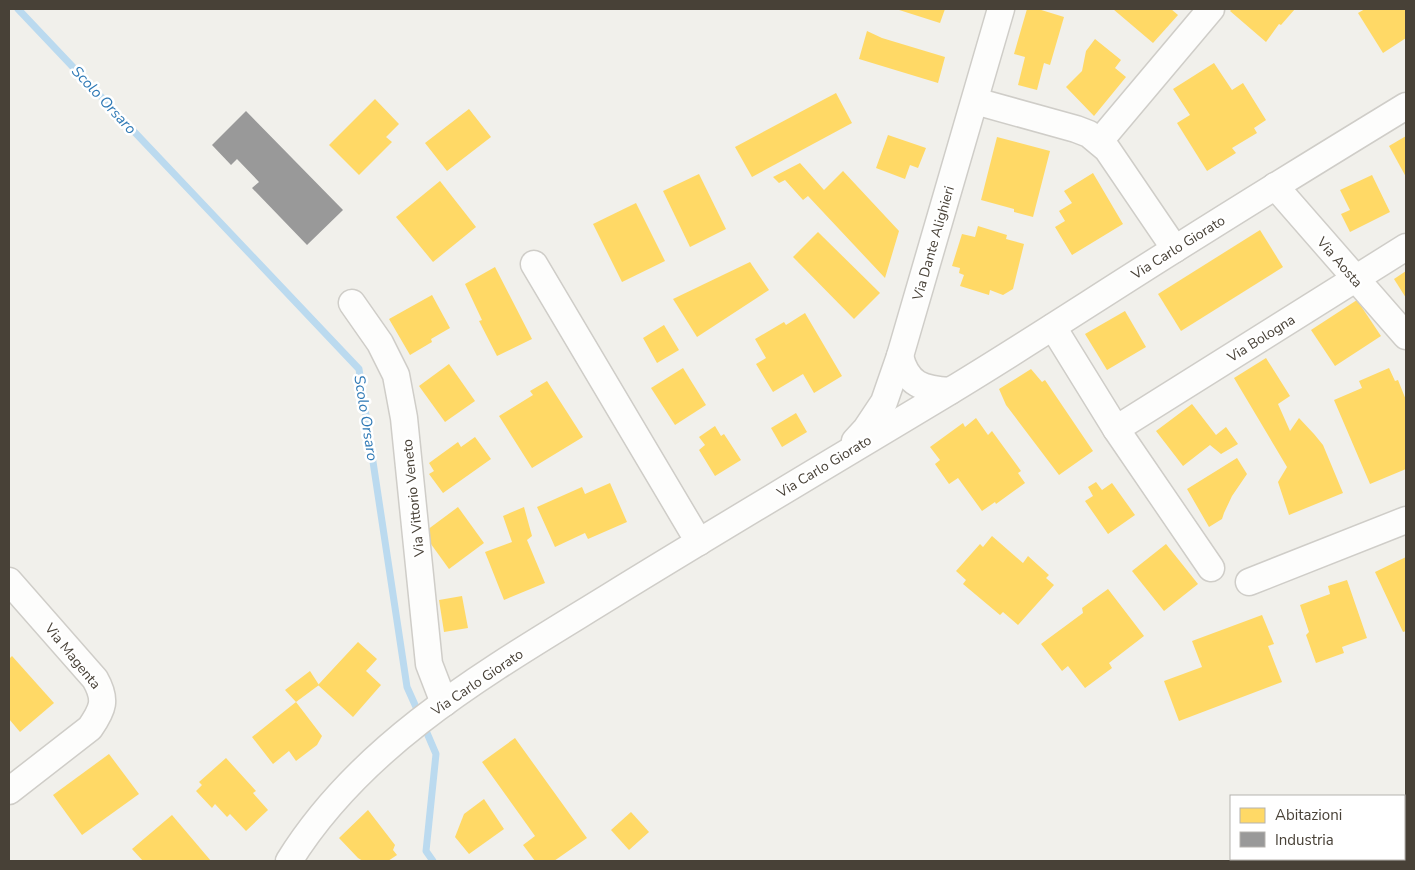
<svg xmlns="http://www.w3.org/2000/svg" width="1415" height="870" font-family="'Nunito Sans',sans-serif">
<rect width="100%" height="100%" fill="#f1f0eb"/>
<g fill="#ffd966">
<polygon points="896,9 945,9 940,23"/>
<polygon points="1027,9 1038,9 1064,17 1050,65 1044,63 1037,90 1018,85 1025,57 1014,54"/>
<polygon points="1113,9 1171,9 1178,15 1153,43"/>
<polygon points="1232,9 1295,9 1281,25 1279,24 1266,42 1230,11"/>
<polygon points="1365,9 1406,9 1406,38 1383,53 1358,13"/>
<polygon points="867,31 882,38 945,57 938,83 859,59"/>
<polygon points="1095,39 1121,60 1115,68 1126,77 1094,116 1066,87 1082,71 1086,51"/>
<polygon points="1214,63 1232,90 1243,83 1266,120 1254,128 1257,133 1232,148 1236,153 1207,171 1177,123 1190,115 1173,89"/>
<polygon points="836,93 852,123 752,177 735,147"/>
<polygon points="375,99 399,124 386,137 392,142 359,175 329,145"/>
<polygon points="469,109 491,137 447,171 425,143"/>
<polygon points="888,135 926,148 918,168 910,165 905,179 876,168"/>
<polygon points="1406,136 1406,177 1389,146"/>
<polygon points="997,137 1050,151 1033,217 1014,212 1014,209 981,200"/>
<polygon points="800,163 824,190 843,171 899,231 885,278 808,196 803,200 785,180 779,183 773,177"/>
<polygon points="1093,173 1123,224 1072,255 1055,227 1065,221 1059,211 1072,203 1064,191"/>
<polygon points="699,174 726,229 690,247 663,191"/>
<polygon points="1372,175 1390,212 1350,232 1341,214 1350,210 1340,190"/>
<polygon points="440,181 476,227 433,262 396,217"/>
<polygon points="636,203 665,261 622,282 593,224"/>
<polygon points="978,226 1007,235 1006,239 1024,244 1013,289 1003,295 990,290 989,295 960,286 964,275 959,273 960,268 952,266 962,234 975,237"/>
<polygon points="1260,230 1283,267 1181,331 1158,294"/>
<polygon points="818,232 880,293 854,319 793,257"/>
<polygon points="750,262 769,290 697,337 673,299"/>
<polygon points="495,267 532,339 497,356 479,321 482,320 465,284"/>
<polygon points="1406,271 1406,298 1394,279"/>
<polygon points="432,295 450,328 431,339 432,342 410,355 389,319"/>
<polygon points="1357,300 1381,336 1335,366 1311,330"/>
<polygon points="1125,311 1146,347 1107,370 1085,334"/>
<polygon points="805,313 842,376 814,393 803,374 773,392 756,364 766,358 755,339 784,322 786,325"/>
<polygon points="664,325 679,350 657,363 643,338"/>
<polygon points="1266,358 1290,396 1278,404 1290,431 1299,418 1314,434 1323,445 1343,493 1289,515 1278,482 1287,467 1234,378"/>
<polygon points="449,364 475,401 445,422 419,386"/>
<polygon points="683,368 706,405 675,425 651,388"/>
<polygon points="1389,368 1395,381 1398,380 1406,400 1406,469 1370,484 1334,400 1362,388 1359,381"/>
<polygon points="1031,369 1042,382 1045,380 1093,451 1059,475 1006,405 999,389"/>
<polygon points="547,381 583,437 532,468 499,416 533,395 530,391"/>
<polygon points="1192,404 1216,435 1226,427 1238,444 1221,454 1210,445 1183,466 1156,431"/>
<polygon points="796,413 807,432 782,447 771,428"/>
<polygon points="976,418 988,435 992,431 1021,471 1018,473 1025,483 996,504 995,502 982,511 958,478 949,484 935,464 940,460 930,447 963,423 965,427"/>
<polygon points="715,426 721,436 724,434 741,460 715,476 699,450 705,445 699,437"/>
<polygon points="475,437 491,459 443,493 429,474 434,471 429,463 458,442 461,447"/>
<polygon points="1237,458 1247,474 1232,496 1224,513 1222,519 1209,527 1187,489"/>
<polygon points="1096,482 1102,490 1112,483 1135,515 1108,534 1085,501 1093,496 1088,487"/>
<polygon points="610,483 627,522 588,539 585,533 555,547 537,507 582,487 585,494"/>
<polygon points="458,507 484,543 449,569 423,533"/>
<polygon points="524,507 532,536 527,540 545,583 504,600 485,552 512,542 503,516"/>
<polygon points="992,536 1023,563 1028,556 1049,575 1046,578 1054,585 1018,625 1003,612 1000,615 963,584 966,580 956,571 980,544 983,547"/>
<polygon points="1166,544 1198,584 1164,611 1132,571"/>
<polygon points="1406,557 1406,631 1403,632 1375,572"/>
<polygon points="1347,580 1367,638 1342,647 1344,653 1316,663 1306,635 1309,632 1300,605 1330,594 1328,586"/>
<polygon points="1108,589 1144,636 1109,663 1112,668 1085,688 1068,666 1062,671 1041,644 1083,613 1082,608"/>
<polygon points="462,596 468,628 444,632 439,600"/>
<polygon points="1262,615 1274,644 1268,646 1282,682 1179,721 1164,681 1202,667 1192,641"/>
<polygon points="358,642 377,659 366,671 381,685 353,717 318,685"/>
<polygon points="12,656 54,703 20,732 9,719 9,659"/>
<polygon points="310,671 319,685 296,702 285,690"/>
<polygon points="296,702 322,736 317,745 296,761 289,751 273,764 252,737"/>
<polygon points="515,738 587,838 554,861 535,861 523,845 535,836 482,762"/>
<polygon points="109,754 139,794 82,835 53,795"/>
<polygon points="226,758 256,791 253,793 268,810 246,831 230,814 227,817 215,804 212,808 196,791 202,785 199,782"/>
<polygon points="484,799 504,829 469,854 455,837 464,814"/>
<polygon points="368,810 395,845 393,850 397,855 388,861 363,861 358,858 339,838"/>
<polygon points="631,812 649,832 629,850 611,830"/>
<polygon points="172,815 211,861 143,861 132,849"/>
</g>
<polygon fill="#999" points="246,111 343,210 307,245 252,188 259,182 237,159 231,165 212,145"/>
<g fill="none" stroke-linecap="round" stroke-linejoin="round">
<g stroke="#bbdaef" stroke-width="7">
<polyline points="18,9 359,369 407,687 420,716"/>
<polyline points="424,726 436,754 426,851 433,861"/>
</g>
<g stroke="#cfcdc8" stroke-width="29">
<g id="minor">
<polyline points="975,101 1076,129 1089,134 1107,149 1175,249"/>
<polyline points="1099,142 1211,9"/>
<polyline points="1275,186 1406,336"/>
<polyline points="534,264 699,542"/>
<polyline points="352,303 380,343 396,375 404,418 429,664 444,703"/>
<polyline points="1053,327 1116,429 1406,247"/>
<path d="M900,356c7,29 23,33 50,35"/>
<polyline points="1116,429 1211,568"/>
<polyline points="855,441 866,429 884,402 900,356 1001,9"/>
<path d="M9,581l86,98c12,21 8,30 -5,49l-81,63"/>
<polyline points="1249,582 1406,520"/>
<path d="M289,861c75,-121 205,-193 323,-266 112,-69 225,-136 338,-204 76,-46 150,-95 225,-142 76,-48 154,-96 231,-143"/>
</g>
</g>
<use href="#minor" stroke="#fdfdfc" stroke-width="26"/>
</g>
<g text-anchor="middle" stroke-width="5" stroke-linejoin="round" paint-order="stroke">
<g font-size="14" fill="#484137" stroke="#fff">
<text transform="translate(933 243) rotate(-74)" y="5">Via Dante Alighieri</text>
<text transform="translate(1178 247) rotate(-32)" y="5">Via Carlo Giorato</text>
<text transform="translate(1340 262) rotate(49)" y="5">Via Aosta</text>
<text transform="translate(1261 338) rotate(-32)" y="5">Via Bologna</text>
<text transform="translate(824 466) rotate(-31)" y="5">Via Carlo Giorato</text>
<text transform="translate(413 498) rotate(-96)" y="5">Via Vittorio Veneto</text>
<text transform="translate(73 656) rotate(51)" y="5">Via Magenta</text>
<text transform="translate(477 682) rotate(-34)" y="5">Via Carlo Giorato</text>
</g>
<g font-size="15" font-style="italic" fill="#2f79b5" stroke="#fff">
<text transform="translate(104 100) rotate(47)" y="5">Scolo Orsaro</text>
<text transform="translate(366 418) rotate(81)" y="5">Scolo Orsaro</text>
</g>
</g>
<rect width="1415" height="870" fill="none" stroke="#484137" stroke-width="20"/>
<rect x="1230" y="795" width="175" height="65" fill="#ffffff" stroke="#b6b3af"/>
<rect x="1240" y="808" width="25" height="15" fill="#ffd966" stroke="#b6b3af"/>
<text x="1275" y="820" font-size="15" fill="#484137">Abitazioni</text>
<rect x="1240" y="832" width="25" height="15" fill="#999999" stroke="#b6b3af"/>
<text x="1275" y="845" font-size="15" fill="#484137">Industria</text>
</svg>
